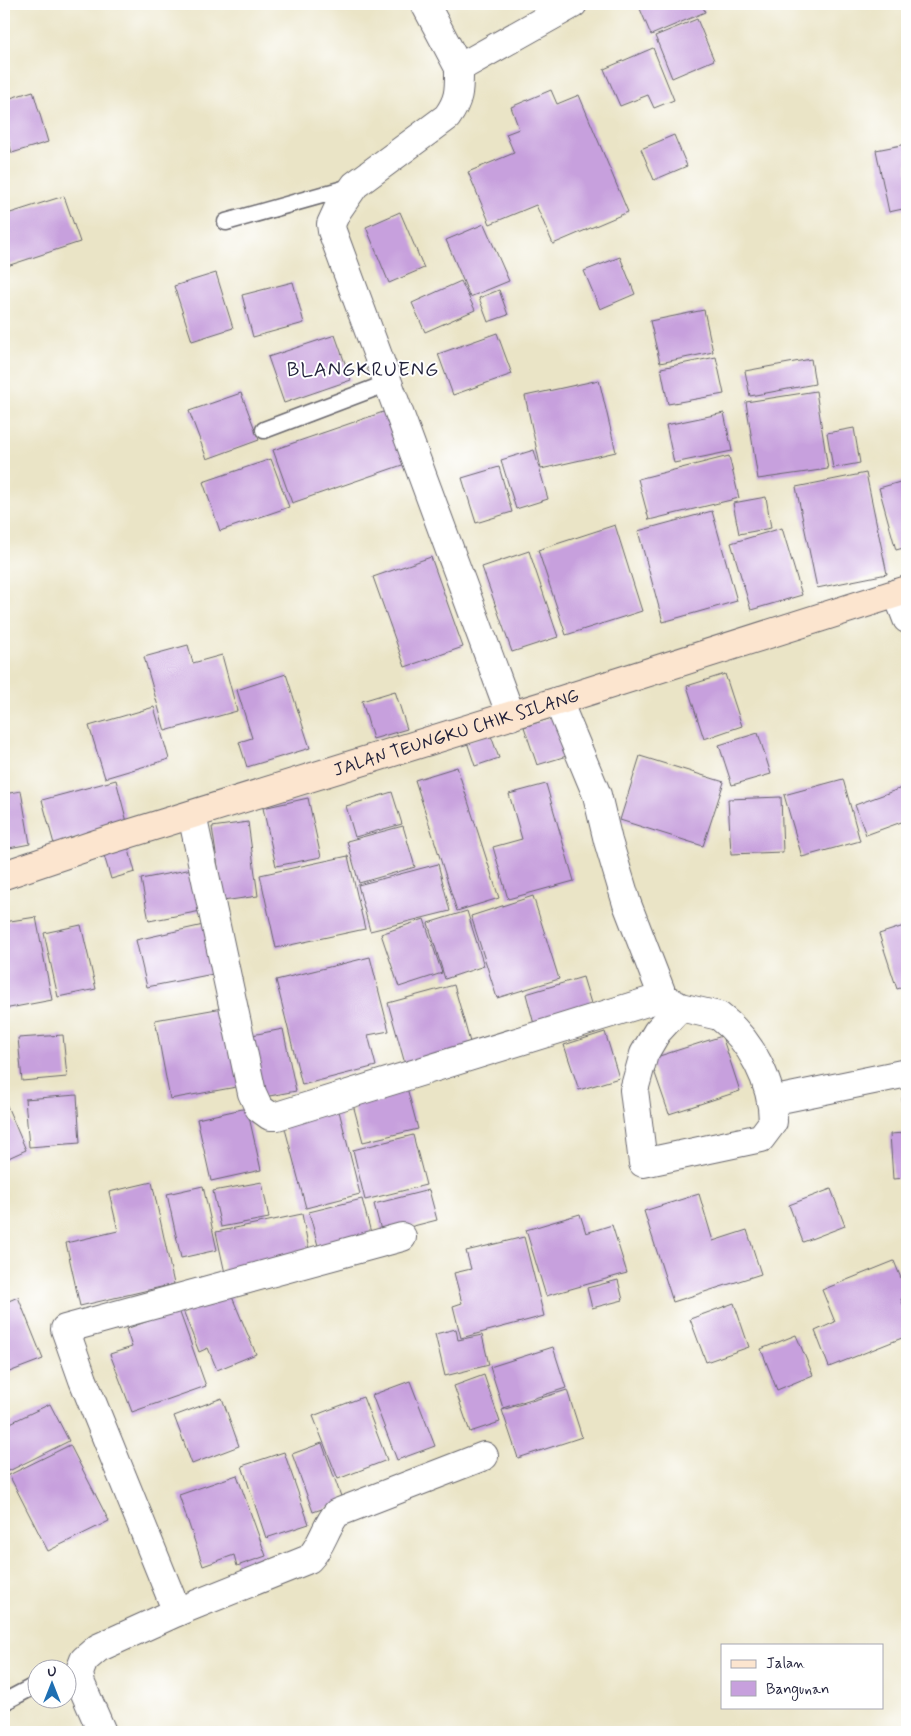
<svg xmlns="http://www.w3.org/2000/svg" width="911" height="1736" font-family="Mynerve,sans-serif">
<rect width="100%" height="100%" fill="#fff"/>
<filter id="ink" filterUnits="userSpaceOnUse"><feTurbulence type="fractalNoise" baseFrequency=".02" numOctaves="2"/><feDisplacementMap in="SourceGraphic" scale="10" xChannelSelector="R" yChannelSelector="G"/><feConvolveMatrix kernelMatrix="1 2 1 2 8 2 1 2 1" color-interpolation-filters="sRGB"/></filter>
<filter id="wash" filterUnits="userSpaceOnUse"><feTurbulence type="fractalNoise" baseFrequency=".0096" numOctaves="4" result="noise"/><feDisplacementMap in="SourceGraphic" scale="20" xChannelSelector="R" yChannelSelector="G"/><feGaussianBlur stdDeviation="1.12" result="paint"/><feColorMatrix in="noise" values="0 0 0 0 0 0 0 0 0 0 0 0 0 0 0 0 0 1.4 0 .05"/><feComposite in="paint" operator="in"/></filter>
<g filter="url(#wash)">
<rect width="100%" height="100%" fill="#eae4c6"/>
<g id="blocks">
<g fill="#c7a0dd">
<polygon points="638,4 702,4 705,12 651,35"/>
<polygon points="697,19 714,60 672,78 655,36"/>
<polygon points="653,48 674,100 654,108 648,95 620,106 604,69"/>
<polygon points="551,90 557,104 579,95 628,212 553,244 536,205 490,224 468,172 514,153 506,134 519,129 511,107"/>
<polygon points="33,91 48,142 12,153 4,126 4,100"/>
<polygon points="674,135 687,166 654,180 641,149"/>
<polygon points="907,144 907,208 889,212 876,150"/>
<polygon points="64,196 80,242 4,267 4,215"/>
<polygon points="400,212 424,268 389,283 366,227"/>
<polygon points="484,224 509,281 470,297 446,240"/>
<polygon points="620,257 635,294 600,309 584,271"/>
<polygon points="216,273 233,328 192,341 174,286"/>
<polygon points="461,281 475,310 425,332 412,303"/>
<polygon points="293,282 304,323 253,337 242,295"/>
<polygon points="499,290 508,315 488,322 479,298"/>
<polygon points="704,310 713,352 660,363 650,321"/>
<polygon points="497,333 512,374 453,395 438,354"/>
<polygon points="335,335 351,380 284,403 268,357"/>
<polygon points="716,357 724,394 668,404 661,368"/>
<polygon points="811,359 815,384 750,396 745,371"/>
<polygon points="599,380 616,452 541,469 525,396"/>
<polygon points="816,391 828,469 758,479 746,402"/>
<polygon points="241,393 259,440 207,459 189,411"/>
<polygon points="389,410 408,463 292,503 273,450"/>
<polygon points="724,413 732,451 674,463 666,425"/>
<polygon points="854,428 860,463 833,468 827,433"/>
<polygon points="534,450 548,499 516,509 501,460"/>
<polygon points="729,456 739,498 649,520 638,479"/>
<polygon points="271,459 289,507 220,531 203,482"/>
<polygon points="499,467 512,512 476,523 462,478"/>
<polygon points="866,473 887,574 817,588 796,487"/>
<polygon points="907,480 907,547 896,550 879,488"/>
<polygon points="766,497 771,528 739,534 733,503"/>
<polygon points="712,511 737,601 663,622 638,531"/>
<polygon points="615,525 642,611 566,635 538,550"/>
<polygon points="782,528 802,595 751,610 731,543"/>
<polygon points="529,551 558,637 512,652 482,567"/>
<polygon points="431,557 463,647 405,667 373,577"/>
<polygon points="188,645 193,663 222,655 237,711 165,731 144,657"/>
<polygon points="286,674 310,748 247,767 239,742 252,738 237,690"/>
<polygon points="725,674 742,726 704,739 687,686"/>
<polygon points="395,691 407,729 373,739 362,701"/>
<polygon points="154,707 169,759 105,778 89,726"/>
<polygon points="557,716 570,755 537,765 524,727"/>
<polygon points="490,733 499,758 475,766 467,742"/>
<polygon points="758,733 771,774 732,785 719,745"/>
<polygon points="640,756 724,782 703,846 620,820"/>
<polygon points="457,767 499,898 457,911 415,780"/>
<polygon points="843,779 860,841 802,857 784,795"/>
<polygon points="116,780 128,826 54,844 42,800"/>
<polygon points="546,784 574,881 508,899 493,847 522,839 509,794"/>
<polygon points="907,786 907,820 866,835 855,805"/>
<polygon points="21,791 30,844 4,849 4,794"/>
<polygon points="392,792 402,824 355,837 346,806"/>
<polygon points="781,797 783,852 731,854 728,799"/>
<polygon points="308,798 321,857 276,866 263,808"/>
<polygon points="248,822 258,896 223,901 212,827"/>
<polygon points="403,826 415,867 359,883 347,841"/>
<polygon points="128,846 135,872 111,879 103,852"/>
<polygon points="348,856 365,929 276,948 260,875"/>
<polygon points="438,864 450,911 370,931 358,885"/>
<polygon points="197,868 206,910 149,921 141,879"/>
<polygon points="533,896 559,979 497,998 471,916"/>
<polygon points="467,911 484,966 445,979 428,923"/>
<polygon points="36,917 52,1000 4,1009 4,922"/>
<polygon points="424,919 442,973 399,987 381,934"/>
<polygon points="208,924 218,973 147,987 136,940"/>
<polygon points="81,925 96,989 58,997 44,933"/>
<polygon points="907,925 907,986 897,989 879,934"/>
<polygon points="370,957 389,1031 368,1035 376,1066 302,1085 276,980"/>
<polygon points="583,977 593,1010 535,1028 526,994"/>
<polygon points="454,985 473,1053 407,1071 388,1003"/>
<polygon points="228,1007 242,1086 170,1099 155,1020"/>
<polygon points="283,1029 296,1091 259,1098 247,1036"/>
<polygon points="605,1032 619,1078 579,1090 564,1045"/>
<polygon points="63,1035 67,1077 22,1081 18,1038"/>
<polygon points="722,1036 740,1091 669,1114 650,1059"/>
<polygon points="406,1084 418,1129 363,1142 351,1097"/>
<polygon points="77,1095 80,1143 29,1147 25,1099"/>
<polygon points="907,1097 907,1178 893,1179 890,1134 905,1133 902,1098"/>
<polygon points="4,1099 26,1150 4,1160"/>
<polygon points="247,1108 261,1170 211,1181 197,1119"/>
<polygon points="339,1111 360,1194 306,1208 284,1125"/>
<polygon points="413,1135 426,1185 365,1200 353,1150"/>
<polygon points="152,1182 174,1284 80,1306 66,1243 118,1231 109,1192"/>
<polygon points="262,1182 269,1218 221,1227 213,1191"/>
<polygon points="203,1186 217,1250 181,1258 167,1194"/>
<polygon points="831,1189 845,1226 803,1242 789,1205"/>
<polygon points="429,1190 437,1220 382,1234 374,1204"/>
<polygon points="699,1194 713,1241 747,1230 761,1274 673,1302 644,1211"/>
<polygon points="362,1199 374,1244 321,1257 309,1212"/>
<polygon points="302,1214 311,1260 226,1278 216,1232"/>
<polygon points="580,1214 586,1233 612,1225 627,1273 546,1296 526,1230"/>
<polygon points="524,1237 544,1316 461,1338 453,1306 462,1303 454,1273 471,1269 466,1251"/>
<polygon points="894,1261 907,1293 907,1296 901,1299 907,1315 907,1336 829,1367 815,1331 835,1322 822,1290"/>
<polygon points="618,1280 623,1300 592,1308 587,1288"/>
<polygon points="230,1292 256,1354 217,1370 208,1348 199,1352 183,1310"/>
<polygon points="18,1297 43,1359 4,1374 4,1303"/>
<polygon points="734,1303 749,1347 706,1362 690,1319"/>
<polygon points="179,1310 206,1386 132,1412 110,1354 132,1347 126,1329"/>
<polygon points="456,1329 458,1340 482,1335 489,1365 445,1376 435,1334"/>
<polygon points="796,1335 813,1375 777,1390 761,1349"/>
<polygon points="553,1347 566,1388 503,1408 490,1367"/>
<polygon points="484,1375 500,1422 470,1432 454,1386"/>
<polygon points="410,1381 435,1446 397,1460 372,1395"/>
<polygon points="567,1390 582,1437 518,1458 502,1410"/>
<polygon points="363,1397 387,1460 338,1479 313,1416"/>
<polygon points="222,1398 239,1446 192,1464 174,1416"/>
<polygon points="50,1404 69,1441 9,1471 4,1461 4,1426"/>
<polygon points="322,1443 343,1502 313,1512 292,1454"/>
<polygon points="70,1445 109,1521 48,1551 9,1475"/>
<polygon points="284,1452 309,1524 266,1538 242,1466"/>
<polygon points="237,1475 266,1556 237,1566 234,1555 203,1566 179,1495"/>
</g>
</g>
</g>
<g filter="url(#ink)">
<use href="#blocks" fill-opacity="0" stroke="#68666c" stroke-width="1"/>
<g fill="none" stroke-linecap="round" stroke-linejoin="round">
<g stroke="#68666c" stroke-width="19">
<g id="lane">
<polyline points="226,222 354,186"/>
<polyline points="264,430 388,383"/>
<polyline points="4,1702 38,1684"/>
</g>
</g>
<g stroke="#68666c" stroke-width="30">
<g id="street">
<polyline points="425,4 459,68"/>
<polyline points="897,593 907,619"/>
<path d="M558,701l39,94 11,46 19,63 36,93 17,10 39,9c32,24 54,67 54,106l-12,16 -118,25 -9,-73 10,-36 13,-22 23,-25"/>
<path d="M511,716l-179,-485 -1,-7 6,-13 18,-26 92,-68c13,-18 12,-28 12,-49l114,-64"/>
<polyline points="192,815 252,1093 259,1108 270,1116 277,1116 663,997"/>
<polyline points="771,1101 907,1073"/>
<path d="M402,1237l-337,92 18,51 94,232 132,-53c13,-13 16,-32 28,-46l147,-57"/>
<polyline points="102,1732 81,1684 79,1673 84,1660 98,1648 177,1612"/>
</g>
</g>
<g stroke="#68666c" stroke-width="30">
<g id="secondary">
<path id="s1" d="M4,875l95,-32 459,-142 349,-111"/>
</g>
</g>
<use href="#lane" stroke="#fff" stroke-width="16"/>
<use href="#street" stroke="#fff" stroke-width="28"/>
<use href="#secondary" stroke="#fce5cf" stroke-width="28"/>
</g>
</g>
<g text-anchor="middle" stroke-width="4" stroke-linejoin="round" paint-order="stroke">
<g font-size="18" fill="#22223b" stroke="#fff">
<text dy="6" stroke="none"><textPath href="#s1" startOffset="474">JALAN TEUNGKU CHIK SILANG</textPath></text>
</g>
<g font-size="20" letter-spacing="1" fill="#22223b" stroke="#fff">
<text x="363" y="376">BLANGKRUENG</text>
</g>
</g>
<rect width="911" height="1736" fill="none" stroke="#fff" stroke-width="20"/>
<rect x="721" y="1644" width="162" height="65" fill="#ffffff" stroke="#a7a7b1"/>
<rect x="731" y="1660" width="25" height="8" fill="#fce5cf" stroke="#a7a7b1"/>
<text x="766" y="1668" font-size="15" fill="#22223b">Jalan</text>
<rect x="731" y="1681" width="25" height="15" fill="#c7a0dd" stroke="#a7a7b1"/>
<text x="766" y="1694" font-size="15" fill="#22223b">Bangunan</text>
<g transform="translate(52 1684)"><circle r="24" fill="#ffffff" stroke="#a7a7b1"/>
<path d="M0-4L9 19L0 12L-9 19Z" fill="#1f6fb2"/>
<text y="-8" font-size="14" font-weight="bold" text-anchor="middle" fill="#22223b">U</text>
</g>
</svg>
